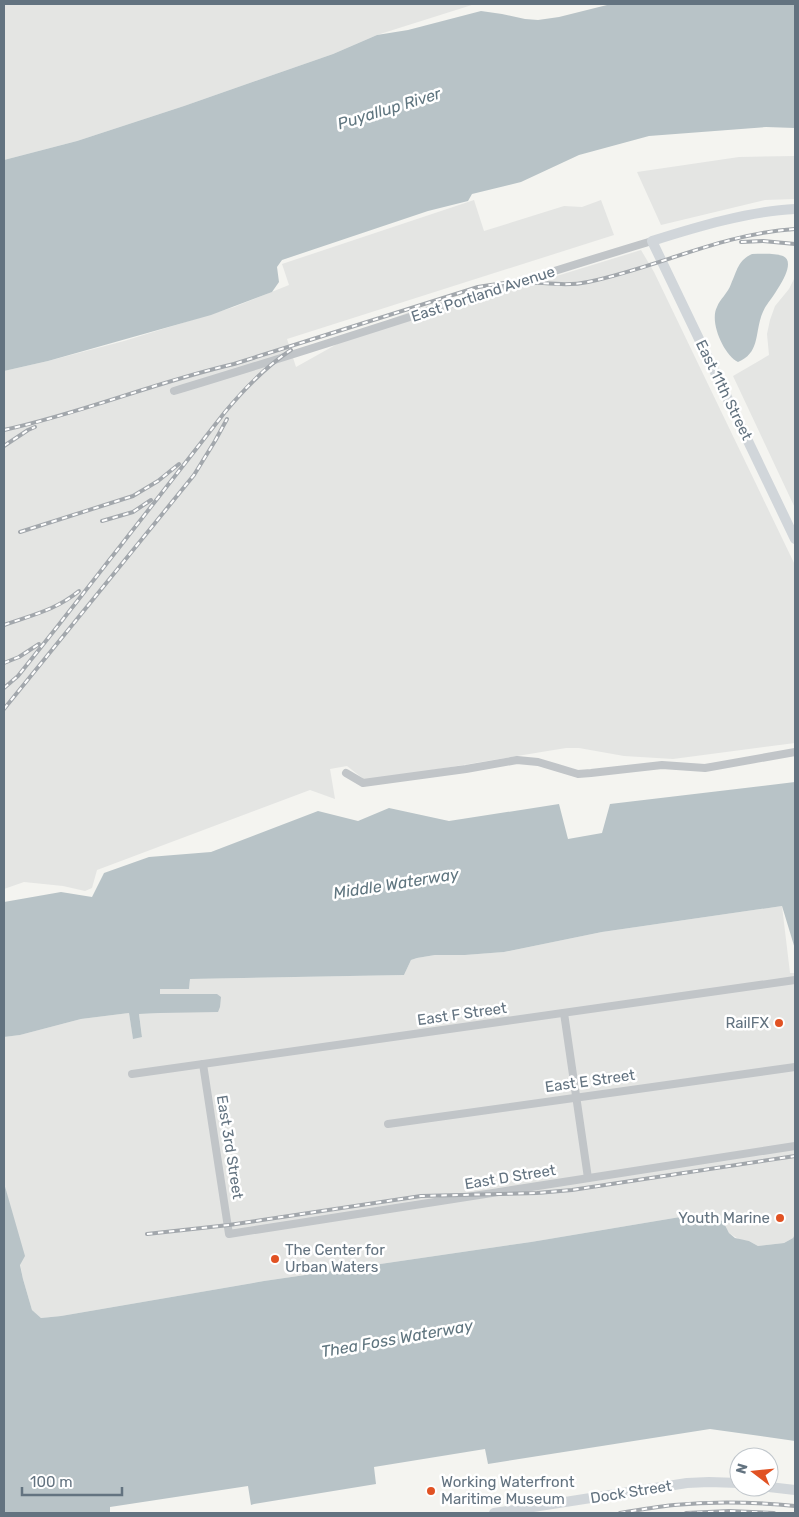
<svg xmlns="http://www.w3.org/2000/svg" width="799" height="1517" font-family="Rubik,sans-serif">
<rect width="100%" height="100%" fill="#f4f4f0"/>
<g fill="#e4e5e3">
<polygon points="4,4 475,4 377,35 333,54 184,106 77,141 4,160"/>
<polygon points="795,156 795,199 765,200 661,225 637,172 739,157"/>
<polygon points="474,200 484,231 564,206 582,207 601,200 614,235 287,339 296,367 346,339 391,319 414,310 461,296 510,286 534,283 641,250 654,272 795,565 795,743 673,759 624,756 579,748 566,748 366,781 347,766 330,769 335,799 310,790 97,870 92,888 85,891 63,886 24,882 4,889 4,371 48,361 124,341 234,307 289,285 282,264"/>
<polygon points="795,277 795,508 733,376 769,355 767,334 770,320 775,306 789,289"/>
<polygon points="782,906 790,973 795,973 795,1234 793,1238 784,1243 758,1246 749,1241 740,1240 729,1233 723,1221 698,1214 531,1242 264,1281 61,1316 41,1318 32,1310 23,1279 5,1186 4,1183 4,1037 20,1035 81,1019 129,1013 133,1038 142,1036 139,1014 160,1013 160,989 189,989 190,979 404,975 411,960 417,958 435,955 465,955 504,952 602,932"/>
</g>
<g fill="#b8c3c7">
<polygon points="611,4 795,4 795,128 766,127 649,136 579,155 521,182 472,194 468,201 428,211 282,260 277,267 279,282 272,292 211,315 48,361 4,371 4,160 77,141 184,106 333,54 377,35 408,30 481,11 502,14 525,19 538,20 559,17"/>
<path d="M752,254c10,0 22,-1 31,2 16,7 -11,41 -17,50 -2,3 -4,8 -5,11 -6,19 -2,36 -23,45 -14,-7 -29,-40 -21,-55 3,-8 11,-14 14,-23 6,-13 7,-24 21,-30z"/>
<polygon points="795,782 795,949 782,906 602,932 504,952 465,955 435,955 417,958 411,960 404,975 190,979 189,989 160,989 160,994 217,994 221,997 220,1007 218,1012 160,1013 139,1014 142,1037 133,1039 129,1013 81,1019 20,1035 4,1037 4,902 61,892 92,897 104,873 149,857 211,852 318,811 358,821 389,808 449,821 559,804 568,839 602,833 610,804"/>
<polygon points="4,1183 25,1256 20,1265 23,1279 32,1310 41,1318 61,1316 264,1281 531,1242 698,1214 723,1221 729,1233 735,1238 749,1241 758,1246 784,1243 793,1238 795,1234 795,1441 710,1429 488,1464 485,1449 374,1467 376,1484 254,1504 251,1505 248,1486 110,1507 110,1513 4,1513"/>
</g>
<g fill="none" stroke-linecap="round" stroke-linejoin="round">
<g stroke="#c1c5c8" stroke-width="8">
<path d="M174,391c160,-48 318,-102 478,-150"/>
<polyline points="346,773 363,783 466,769 517,760 538,762 578,774 591,773 662,765 705,768 795,752"/>
<polyline points="564,1013 588,1178"/>
<polyline points="203,1064 229,1234 795,1146"/>
<polyline points="132,1074 795,980"/>
<polyline points="388,1124 795,1067"/>
</g>
<g stroke="#d1d6da" stroke-width="10">
<path d="M795,209c-45,2 -99,18 -143,32l143,298"/>
<polyline points="769,1487 795,1490"/>
<polyline points="494,1513 687,1483 709,1482 739,1483"/>
</g>
<g stroke="#a2a7ac" stroke-width="4">
<g id="rail">
<polyline points="741,242 763,241 795,244"/>
<path d="M4,430c78,-17 152,-48 230,-66l244,-77c13,-2 28,-5 42,-5 23,0 45,5 68,0 71,-15 133,-48 207,-53"/>
<polyline points="4,446 28,430 35,427"/>
<polyline points="102,521 133,512 151,500"/>
<polyline points="20,532 133,496 158,481 179,464"/>
<path d="M4,625c28,-10 52,-15 75,-34"/>
<polyline points="4,663 19,657 39,644"/>
<path d="M4,688l14,-12 39,-49 168,-215c20,-24 40,-45 66,-62"/>
<polyline points="4,709 194,475 215,441 227,419"/>
<polyline points="147,1234 229,1225 421,1196 537,1193 572,1190 795,1156"/>
<path d="M620,1513c18,-3 36,-6 54,-8 40,-4 81,-3 121,1"/>
<polyline points="686,1513 729,1511 774,1513"/>
</g>
</g>
<use href="#rail" stroke="#fff" stroke-width="2" stroke-dasharray="5.5" stroke-linecap="butt"/>
</g>
<g fill="#e15223" stroke="#fff" stroke-width="2">
<circle cx="779" cy="1023" r="5"/>
<circle cx="780" cy="1218" r="5"/>
<circle cx="275" cy="1259" r="5"/>
<circle cx="431" cy="1491" r="5"/>
</g>
<g text-anchor="middle" stroke-width="5" stroke-linejoin="round" paint-order="stroke">
<g font-size="15" fill="#637380" stroke="#fff">
<text transform="translate(483 294) rotate(-18)" y="5">East Portland Avenue</text>
<text transform="translate(724 390) rotate(64)" y="5">East 11th Street</text>
<text transform="translate(462 1014) rotate(-8)" y="5">East F Street</text>
<text transform="translate(590 1081) rotate(-8)" y="5">East E Street</text>
<text transform="translate(230 1147) rotate(81)" y="5">East 3rd Street</text>
<text transform="translate(510 1177) rotate(-9)" y="5">East D Street</text>
<text transform="translate(631 1492) rotate(-9)" y="5">Dock Street</text>
</g>
<g font-size="15" fill="#637380" stroke="#fff" text-anchor="end">
<text x="769" y="1028">RailFX</text>
<text x="770" y="1223">Youth Marine</text>
<text x="285" y="1255" text-anchor="start">The Center for<tspan x="285" dy="17">Urban Waters</tspan></text>
<text x="441" y="1487" text-anchor="start">Working Waterfront<tspan x="441" dy="17">Maritime Museum</tspan></text>
</g>
<g font-size="16" font-style="italic" fill="#5f757f" stroke="#fff">
<text transform="translate(389 108) rotate(-17)" y="6">Puyallup River</text>
<text transform="translate(396 883) rotate(-9)" y="6">Middle Waterway</text>
<text transform="translate(397 1338) rotate(-10)" y="6">Thea Foss Waterway</text>
</g>
</g>
<rect width="799" height="1517" fill="none" stroke="#637380" stroke-width="10"/>
<g transform="translate(754 1472) rotate(286)"><circle r="24" fill="#ffffff" stroke="#c1c7cc"/>
<path d="M0-4L9 19L0 12L-9 19Z" fill="#e15223"/>
<text y="-8" font-size="14" font-weight="bold" text-anchor="middle" fill="#637380">N</text>
</g>
<path d="M22 1487v8h100v-8" fill="none" stroke="#637380" stroke-width="2.5"/>
<text x="30" y="1487" font-size="15" fill="#637380" stroke="#ffffff" stroke-width="4" paint-order="stroke">100 m</text>
</svg>
